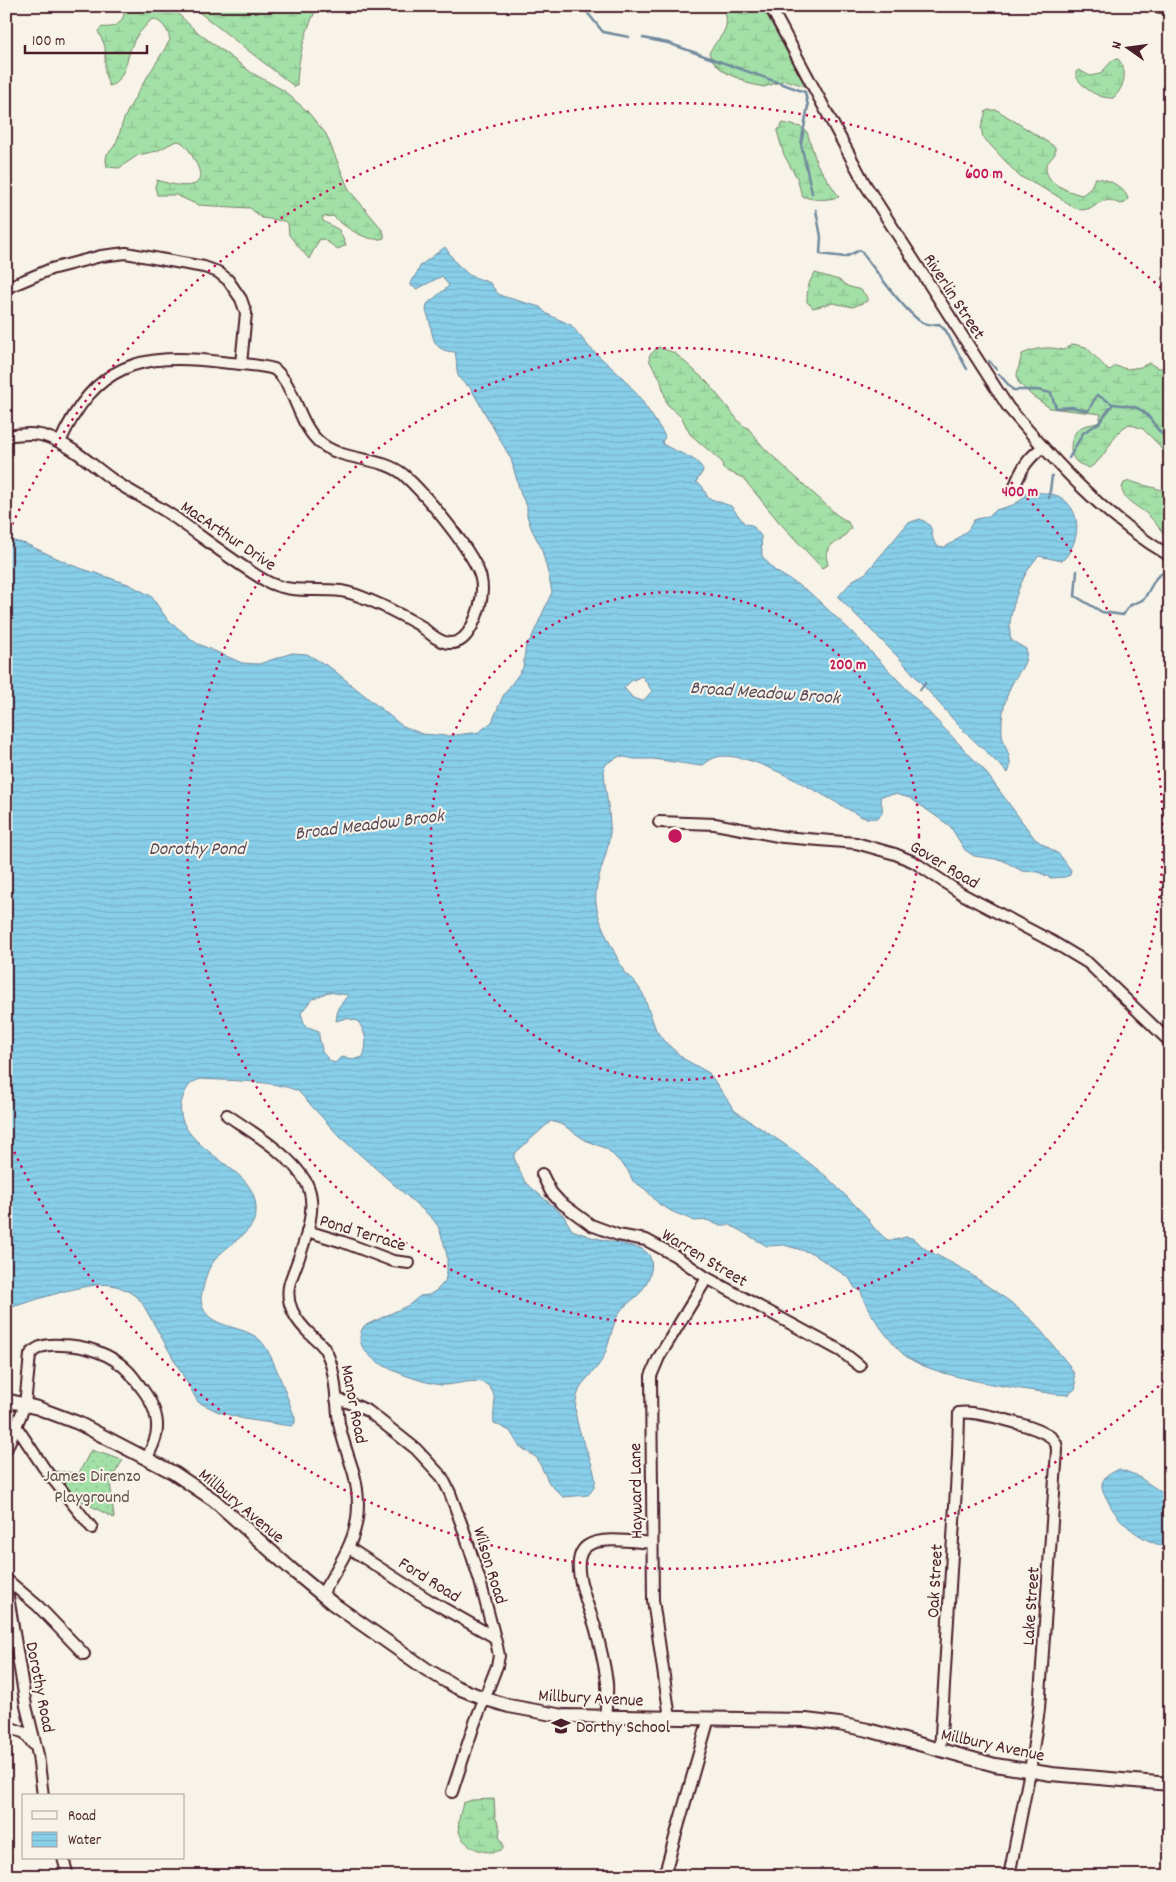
<svg xmlns="http://www.w3.org/2000/svg" width="1176" height="1882" font-family="Dekko,sans-serif">
<defs>
<pattern id="wetland-marsh" width="20" height="14" patternUnits="userSpaceOnUse" patternTransform="scale(1.25)"><rect width="20" height="14" fill="#a2e0a7"/><path d="M1 5h8M5 5V1M11 12h8M15 12V8" fill="none" stroke="#8dc090"/></pattern>
<pattern id="park-dots" width="8" height="8" patternUnits="userSpaceOnUse" patternTransform="scale(1.25)"><rect width="8" height="8" fill="#a2e0a7"/><path d="M2 2h.1M6 6h.1" fill="none" stroke="#8dc090" stroke-width="1.8" stroke-linecap="round"/></pattern>
<pattern id="water-rules" width="6" height="5" patternUnits="userSpaceOnUse" patternTransform="scale(1.25)"><rect width="6" height="5" fill="#88cfea"/><path d="M0 2.5h6" fill="none" stroke="#77b1c9"/></pattern>
</defs>
<rect width="100%" height="100%" fill="#f7f3e8"/>
<filter id="ink" filterUnits="userSpaceOnUse"><feTurbulence type="fractalNoise" baseFrequency=".02" numOctaves="2"/><feDisplacementMap in="SourceGraphic" scale="10" xChannelSelector="R" yChannelSelector="G"/><feConvolveMatrix kernelMatrix="1 2 1 2 8 2 1 2 1" color-interpolation-filters="sRGB"/></filter>
<g filter="url(#ink)">
<g fill="url(#wetland-marsh)" stroke="#768069">
<path d="M125,6h45l26,25 56,42 31,17 24,21 19,23 23,56 28,33 7,10v5c-15,6 -41,-12 -51,-22l-11,1 1,4 16,9 7,15 -8,4 -15,-10 -4,1 -10,19 -20,-24 -1,-12 -4,-2 -22,-3 -12,-10 -52,-3 -22,-10h-19l-2,-8 2,-7c21,7 57,14 37,-21 -4,-7 -7,-14 -15,-18l-5,1 -17,9 -19,4 -19,13 -12,-1 -1,-7 1,-6c12,-9 12,-23 17,-35 12,-27 31,-53 46,-79 -1,-9 -8,-19 -17,-21l-3,2c-6,7 -14,14 -17,22 -6,12 -8,40 -24,43l-4,-12v-28l-7,-15 4,-4c15,2 23,-6 23,-21z"/>
<path d="M191,6h128c-13,18 -22,57 -22,79l-2,2z"/>
<path d="M723,6h39l43,80 -20,-6 -21,7 -18,-4 -2,-3c-15,-4 -29,-12 -35,-27 10,-18 24,-22 14,-47z"/>
<path d="M1118,59c11,11 6,30 -5,39 -14,1 -31,-10 -37,-22v-4l3,-2 11,6 10,-2 13,-14z"/>
<path d="M990,110h7l58,37v7c-3,4 -8,8 -9,13 -1,17 24,25 36,28l8,-6 5,-11c12,0 30,9 33,21l-3,4 -5,1 -10,-4 -10,2 -8,6 -10,2 -7,-2 -21,-14 -35,-18 -36,-39 -2,-9 5,-17z"/>
<path d="M783,123l18,4 6,5 10,32 22,33c-13,3 -24,4 -37,-1l-5,-18 -13,-23 -7,-24z"/>
<path d="M815,273l24,7 8,6 14,4 6,7v4l-14,6 -20,-4 -20,5 -6,-6c0,-12 1,-20 8,-29z"/>
<path d="M1073,344l13,3 23,24 6,-5 12,3 14,-2 8,-4 7,4 14,3v93l-12,-19 -15,-15 -14,-5c-18,9 -21,34 -40,44 -3,-2 -8,-3 -11,-5 -11,-8 -8,-28 2,-35 6,-4 14,-3 19,-6l2,-8 -51,-6 -19,-13 -13,-13 -1,-8 5,-20c14,-6 26,-8 41,-4z"/>
<polygon points="658,347 675,353 707,382 742,425 748,428 765,449 837,515 848,522 851,528 841,540 831,545 826,556 828,565 822,568 779,522 743,478 723,469 722,462 690,434 682,418 667,404 660,378 650,362 649,356"/>
<path d="M1130,481c13,5 28,6 40,13v44c-10,-6 -13,-15 -22,-23 -8,-8 -33,-18 -24,-32z"/>
<path d="M494,1799l1,17 5,13 -1,7 4,8v5c-15,8 -40,-1 -44,-18 -2,-8 2,-20 4,-28l9,-3z"/>
</g>
<polygon fill="url(#park-dots)" stroke="#768069" points="91,1450 123,1460 110,1481 114,1518 74,1497 51,1471 79,1473"/>
<g fill="url(#water-rules)" stroke="#6f899e" fill-rule="evenodd">
<path d="M445,247l11,16 13,12 21,8 7,10 5,3 38,11 7,7 24,11 18,22 35,32 16,19 22,33 3,6 -3,5 1,2c11,8 38,14 40,27l-7,11 6,4 6,12 23,8 14,18 7,1 9,11 1,20 12,14 34,21 44,41 132,138 51,69 25,16 8,11 3,4 -1,5 -5,2 -14,1 -13,-6 -16,-1 -20,-11 -28,-4 -9,-6 -15,-24 -40,-28 -15,-4 -14,2 -1,3c7,18 -2,22 -18,18 -30,-16 -117,-72 -148,-59 -5,2 -9,6 -13,8l-48,-7h-19l-14,-3 -13,7 -3,5c0,22 7,43 6,65 -2,21 -12,39 -14,60 -3,25 19,58 29,81l8,5 10,15 13,36 7,10 21,19 25,14 26,38 58,39 34,27 39,39 7,11 13,12 5,2 15,-4 6,1 15,12 36,19 46,32 24,20 36,44 5,9 2,14 -8,7 -13,-1c-38,-6 -124,-16 -152,-40 -8,-7 -15,-17 -22,-26 -9,-13 -16,-22 -20,-37l-6,-3 -6,-10 -37,-25 -28,-8 -17,1 -37,-21h-12l-11,-5 -12,1 -22,-9 -14,-8 -14,-15 -12,-8 -6,-12 -20,-20 -22,-9 -22,-15 -12,-4 -37,33v4l11,24 38,33 9,15 19,7 49,11c20,9 10,32 0,45 -7,8 -17,12 -22,22 -7,13 -8,29 -15,43 -5,10 -15,18 -21,27 -19,31 9,63 13,93 1,6 -2,12 -7,17l-25,2 -14,-14 -12,-25 -18,-12 -9,-15 -16,-8c-2,-14 6,-28 -8,-39 -9,-7 -33,2 -45,1 -22,-3 -99,-26 -77,-59l45,-21 11,-9 9,-1 8,-5 8,-9 2,-9v-16l-3,-13 -6,-17 -6,-8 -92,-81 -42,-46c-25,-11 -69,-10 -97,-12 -11,3 -14,8 -18,18 -17,44 59,66 70,97 14,37 -22,44 -39,67 -8,9 -10,24 -13,36 0,33 41,26 59,43 12,11 28,60 35,78v5l-4,3 -7,-1 -40,-6 -25,-7 -21,-10 -57,-101c-9,-8 -18,-14 -30,-16 -23,-4 -81,17 -105,24v-770l20,5 48,22 54,18 23,12 16,23 29,24 46,20 17,1 33,-11 15,1 24,14 70,57 21,9 27,2 30,-4 13,-10 11,-26 20,-28 3,-24 5,-5 21,-47 -4,-19 -7,-26 -9,-17 -5,-14v-10l-6,-11 -10,-36 -41,-72c-18,-10 -11,-18 -15,-35 -28,-1 -20,-22 -29,-41l1,-7 22,-18 -7,-10 -25,13 -7,-4 11,-20zM642,676l10,15 -9,10 -10,-3 -9,-10 7,-7zM328,992l20,3 -10,13 -2,13 10,-3 12,3c8,13 10,21 5,36l-8,2 -14,-2 -6,6 -5,-2 -8,-9c0,-8 -4,-13 -3,-21l-14,-5 -4,-13 10,-13z"/>
<path d="M1033,492c8,1 20,1 27,5 24,14 20,47 2,64l-23,-5c-17,15 -34,62 -28,84l15,9c2,14 -6,21 -12,31 -9,16 -13,35 -12,53 1,14 13,26 6,40l-49,-47 -59,-67 -62,-62 15,-17 13,-7 42,-50 12,-4c18,8 7,14 17,27l8,1 7,-4 16,-13 6,-10 17,-5 5,-5 17,-5 8,-5 5,-7z"/>
<path d="M1119,1469l17,6 34,23v50c-27,-6 -52,-24 -63,-49 -3,-5 -7,-13 -4,-18 3,-6 11,-9 16,-12z"/>
</g>
<g fill="none" stroke-linecap="round" stroke-linejoin="round">
<g stroke="#6f899e" stroke-width="2.5">
<polyline points="582,6 603,32 629,37"/>
<polyline points="643,38 668,43 805,92 808,106 801,144 812,193"/>
<path d="M816,210l5,27 -1,17 25,3 15,-7c13,16 51,72 68,75 3,0 8,-1 11,-1l7,7 21,38"/>
<polyline points="989,361 996,369"/>
<polyline points="999,374 1013,390 1037,390 1051,393 1056,408 1072,407 1088,411 1097,395 1113,404"/>
<path d="M1069,458l14,-25 16,-10 14,-19c7,1 17,1 24,4 15,6 18,24 33,33"/>
<polyline points="1049,498 1052,476"/>
<polyline points="1077,571 1075,596 1102,612 1123,615 1129,606 1144,599 1156,578 1167,569"/>
<polyline points="920,690 925,683"/>
</g>
<g stroke="#4a1f2b" stroke-width="14">
<g id="minor">
<path d="M770,6l95,178 143,223c47,55 98,112 162,149"/>
<polyline points="1156,6 1170,9"/>
<polyline points="6,288 51,269 101,256 126,253 204,267 218,272 228,280 241,299 246,313 241,364"/>
<path d="M6,436c15,-2 31,-4 44,2 24,9 43,28 63,42 19,13 39,22 58,35 32,22 62,47 95,66 23,13 50,7 75,10 15,2 28,9 42,15 12,6 24,12 36,19 9,6 18,17 30,18 11,1 18,-7 23,-17 7,-14 12,-32 9,-47 -5,-25 -57,-86 -77,-104 -23,-20 -62,-12 -86,-34 -21,-20 -23,-56 -44,-72 -17,-5 -36,-5 -53,-7 -81,-10 -126,2 -161,80"/>
<path d="M1015,486c6,-17 13,-28 28,-39"/>
<polyline points="659,822 715,824 783,837 856,843 895,854 914,862 962,894 1053,942 1088,963 1170,1042"/>
<path d="M227,1115c25,17 64,40 79,67 6,11 6,26 4,37 -3,21 -13,43 -20,63 -6,21 5,38 21,53 4,4 10,8 13,13 12,18 12,53 15,75 3,17 10,34 15,51 13,52 -7,77 -32,120"/>
<polyline points="542,1174 551,1192 560,1202 591,1225 618,1235 646,1240 674,1255 707,1278 841,1351 860,1366"/>
<polyline points="307,1231 343,1242 393,1261 409,1263"/>
<polyline points="336,1399 350,1403 368,1411 416,1449 442,1477 450,1493 464,1531 480,1581 497,1646 499,1656 497,1666 474,1725 452,1792"/>
<polyline points="16,1426 44,1468 92,1528"/>
<path d="M6,1450l19,-45 5,-50c7,-10 20,-11 31,-10 24,0 51,9 67,26 6,6 10,13 15,19 8,11 15,24 14,39 0,10 -6,20 -10,29"/>
<polyline points="349,1548 429,1600 494,1637"/>
<polyline points="6,1579 38,1606 84,1654"/>
<polyline points="6,1584 26,1706 38,1755 43,1796"/>
<path d="M605,1717c1,-11 3,-23 2,-34 -2,-18 -7,-37 -11,-53 -5,-20 -30,-69 -9,-84 14,-10 49,-4 65,-3"/>
<polyline points="670,1718 653,1600 651,1376 659,1357 707,1278"/>
<polyline points="6,1726 25,1733 33,1744"/>
<path d="M940,1751l18,-295 1,-43c16,-3 82,14 94,26 3,3 4,7 4,11l-18,259 -9,62 -21,105"/>
<polyline points="63,1858 68,1876"/>
<polyline points="664,1876 709,1718"/>
</g>
</g>
<g stroke="#4a1f2b" stroke-width="16">
<polyline id="major" points="6,1400 38,1408 78,1423 174,1473 214,1500 291,1569 332,1603 426,1669 456,1687 486,1699 509,1706 563,1716 806,1720 839,1724 868,1730 995,1765 1051,1774 1170,1784"/>
</g>
<use href="#minor" stroke="#f7f3e8" stroke-width="10"/>
<use href="#major" stroke="#f7f3e8" stroke-width="12"/>
</g>
</g>
<g fill="none" stroke="#c2185b" stroke-width="2.5" stroke-dasharray="2.5 5">
<circle cx="675" cy="836" r="244"/>
<circle cx="675" cy="836" r="488"/>
<path d="M1170 1376A732 732 0 0 1 6 1134M6 538A732 732 0 0 1 1170 296"/>
</g>
<defs>
<g id="school-bare" transform="scale(1.5)"><path d="M0-5L7-2L0 1L-7-2ZM-4 1L0 2.5L4 1V4Q0 6-4 4Z" fill="#4a1f2b" stroke="#f7f3e8" stroke-width="2.5" paint-order="stroke"/></g>
</defs>
<g fill-rule="evenodd">
<use href="#school-bare" x="561" y="1726"/>
</g>
<g text-anchor="middle" stroke-width="4" stroke-linejoin="round" paint-order="stroke">
<g font-size="18" fill="#4a1f2b" stroke="#f7f3e8">
<text transform="translate(955 296) rotate(57)" y="6">Riverlin Street</text>
<text transform="translate(229 535) rotate(34)" y="6">MacArthur Drive</text>
<text transform="translate(945 864) rotate(31)" y="6">Gover Road</text>
<text transform="translate(363 1232) rotate(17)" y="6">Pond Terrace</text>
<text transform="translate(705 1257) rotate(31)" y="6">Warren Street</text>
<text transform="translate(355 1404) rotate(79)" y="6">Manor Road</text>
<text transform="translate(635 1491) rotate(-91)" y="6">Hayward Lane</text>
<text transform="translate(242 1505) rotate(40)" y="6">Millbury Avenue</text>
<text transform="translate(491 1565) rotate(73)" y="6">Wilson Road</text>
<text transform="translate(430 1579) rotate(32)" y="6">Ford Road</text>
<text transform="translate(934 1581) rotate(-87)" y="6">Oak Street</text>
<text transform="translate(1030 1606) rotate(-86)" y="6">Lake Street</text>
<text transform="translate(41 1687) rotate(79)" y="6">Dorothy Road</text>
<text transform="translate(591 1697) rotate(3)" y="6">Millbury Avenue</text>
<text transform="translate(993 1744) rotate(12)" y="6">Millbury Avenue</text>
</g>
<g font-size="18" fill="#604f4a" stroke="#f7f3e8">
<text x="92" y="1481">James Direnzo<tspan x="92" dy="21">Playground</tspan></text>
</g>
<g font-size="18" fill="#4a1f2b" stroke="#f7f3e8" text-anchor="start">
<text x="576" y="1732">Dorthy School</text>
</g>
<g font-size="19" font-style="italic" fill="#5a4b5b" stroke="#f7f3e8">
<text transform="translate(765 691) rotate(4)" y="7">Broad Meadow Brook</text>
<text transform="translate(369 823) rotate(-7)" y="7">Broad Meadow Brook</text>
<text x="197" y="854">Dorothy Pond</text>
</g>
</g>
<circle cx="675" cy="836" r="8" fill="#c2185b" stroke="#f7f3e8" stroke-width="2.5"/>
<g font-size="15" text-anchor="middle" font-weight="bold" fill="#c2185b" stroke="#f7f3e8" stroke-width="4" stroke-linejoin="round" paint-order="stroke">
<text x="984" y="178">600 m</text>
<text x="1020" y="496">400 m</text>
<text x="848" y="669">200 m</text>
</g>
<rect width="1176" height="1882" fill="none" stroke="#f7f3e8" stroke-width="25"/>
<rect x="12" y="12" width="1151" height="1857" fill="none" stroke="#4a1f2b" stroke-width="2" filter="url(#ink)"/>
<rect x="22" y="1794" width="162" height="65" fill="#f7f3e8" stroke="#b29e9c"/>
<rect x="32" y="1811" width="25" height="8" fill="#f7f3e8" stroke="#b29e9c"/>
<text x="68" y="1820" font-size="15" fill="#4a1f2b">Road</text>
<rect x="32" y="1832" width="25" height="15" fill="url(#water-rules)" stroke="#b29e9c"/>
<text x="68" y="1844" font-size="15" fill="#4a1f2b">Water</text>
<g transform="translate(1128 48) rotate(284)" stroke="#f7f3e8" stroke-width="4" paint-order="stroke">
<path d="M0-4L9 19L0 12L-9 19Z" fill="#4a1f2b"/>
<text y="-8" font-size="14" font-weight="bold" text-anchor="middle" fill="#4a1f2b">N</text>
</g>
<path d="M25 45v8h122v-8" fill="none" stroke="#4a1f2b" stroke-width="2.5"/>
<text x="32" y="45" font-size="15" fill="#4a1f2b" stroke="#f7f3e8" stroke-width="4" paint-order="stroke">100 m</text>
</svg>
